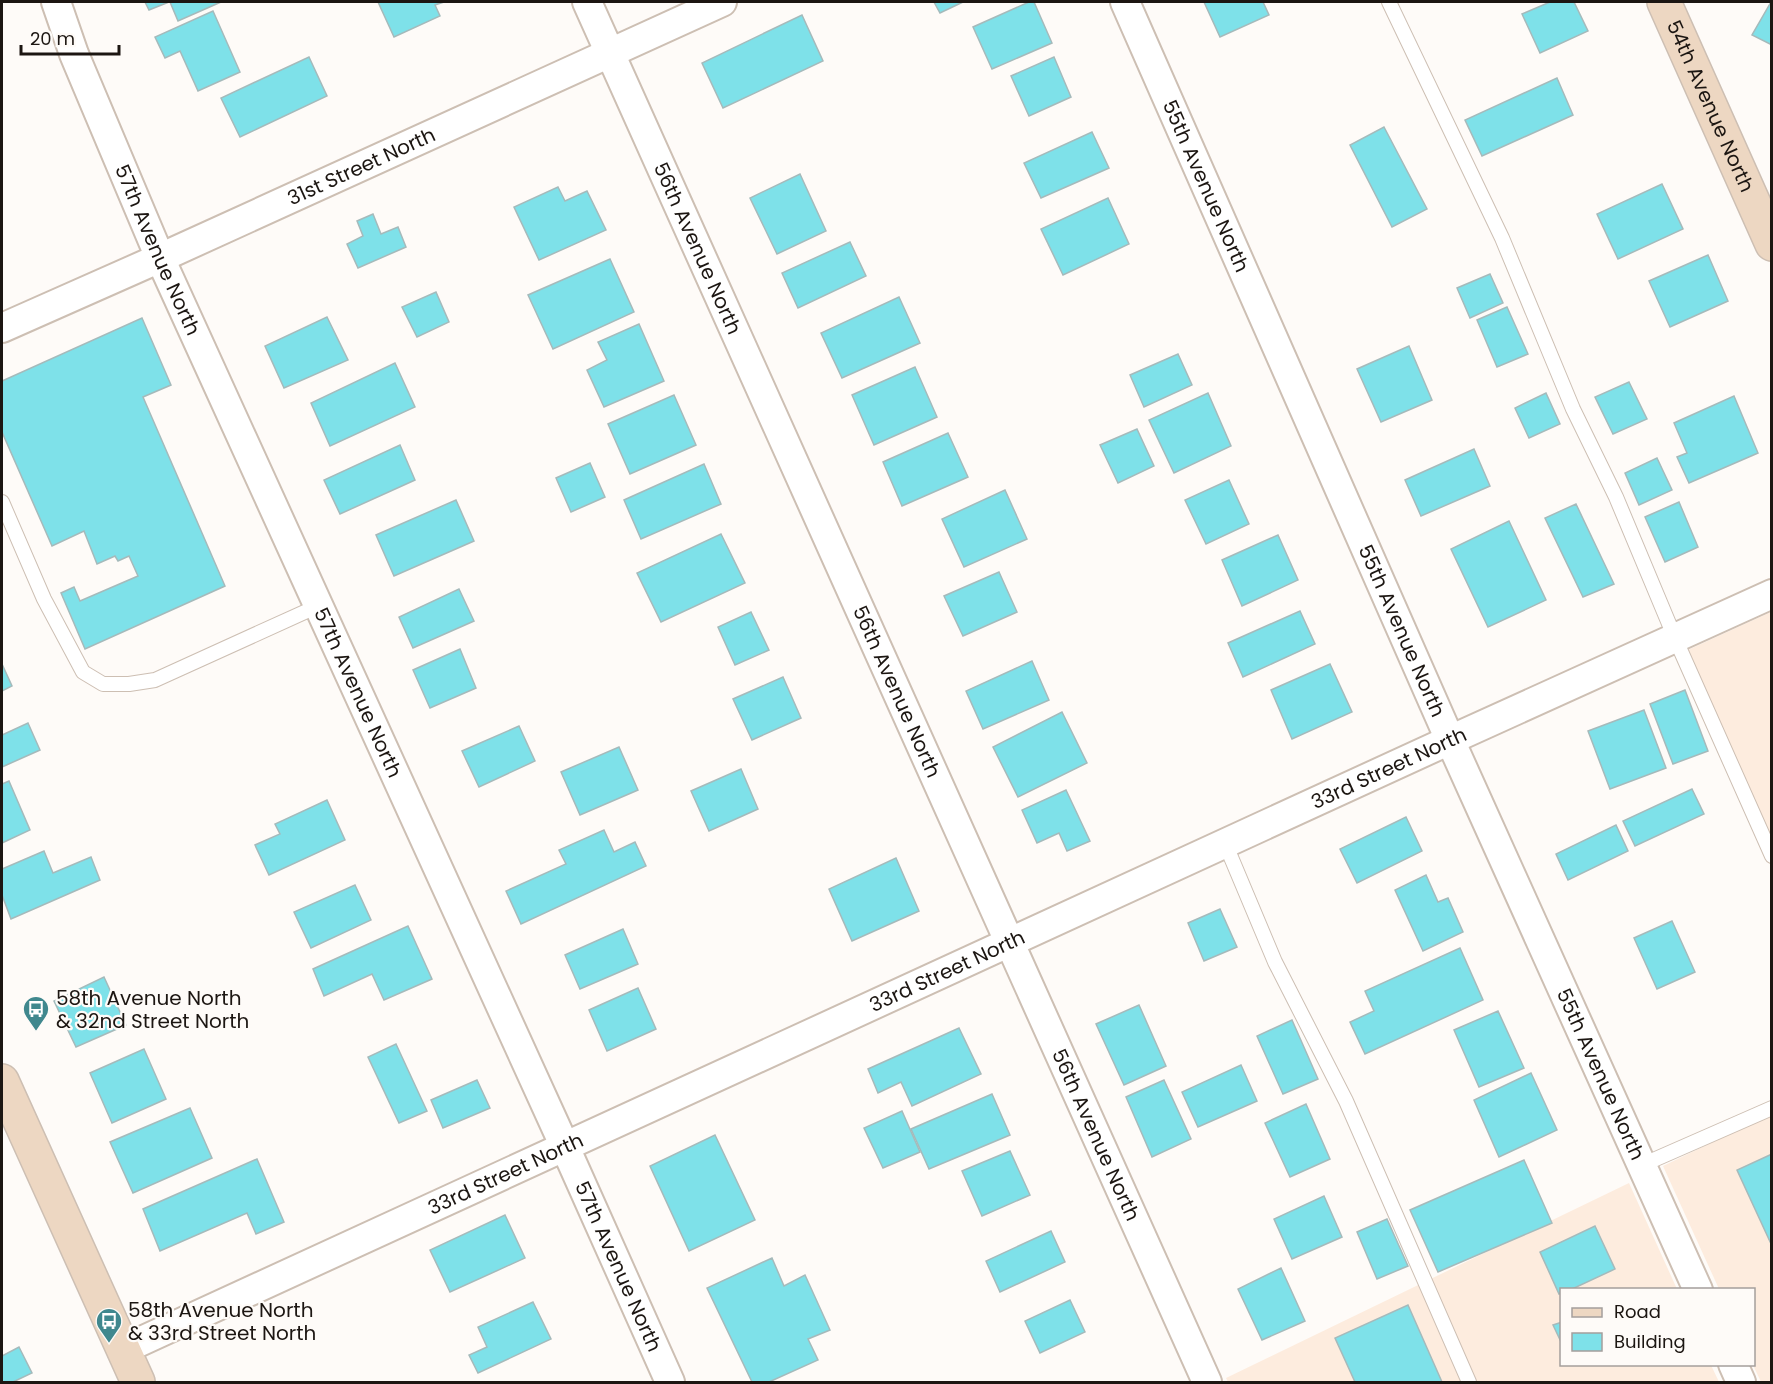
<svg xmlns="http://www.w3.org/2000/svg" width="1773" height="1384" font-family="Poppins,sans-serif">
<rect width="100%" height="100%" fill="#fefbf8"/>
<g fill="#fdecde">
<polygon points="1771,612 1771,862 1679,654"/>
<polygon points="1771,1114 1771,1382 1761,1382 1753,1365 1754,1290 1719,1289 1663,1166"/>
<polygon points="1629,1183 1677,1289 1562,1290 1562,1364 1711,1365 1719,1382 1228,1382 1226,1378"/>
</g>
<g fill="#7ee1e9" stroke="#a5babb" stroke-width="1.5">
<polygon points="145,2 169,2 149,10"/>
<polygon points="170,2 221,2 178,21"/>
<polygon points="378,2 444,2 435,5 440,16 394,37"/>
<polygon points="934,2 963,2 940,13"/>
<polygon points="1029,2 1034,2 1052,43 992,69 973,27"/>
<polygon points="1204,2 1263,2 1269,15 1220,37"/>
<polygon points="1550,2 1574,2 1588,31 1540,53 1522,14"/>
<polygon points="1771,2 1772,2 1772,45 1752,35"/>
<polygon points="213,11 240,72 198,91 180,51 165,58 155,37"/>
<polygon points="802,15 823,61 723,108 702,63"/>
<polygon points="309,57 327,96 240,137 221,98"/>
<polygon points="1054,57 1071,97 1029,116 1011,76"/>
<polygon points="1557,78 1573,115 1482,156 1465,120"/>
<polygon points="1384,127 1427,209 1392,227 1350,145"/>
<polygon points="1092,132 1109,168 1041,198 1024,163"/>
<polygon points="800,174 826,231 777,254 750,198"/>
<polygon points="1662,184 1683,229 1618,259 1597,214"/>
<polygon points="558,187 565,201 587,191 606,230 539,260 514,207"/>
<polygon points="1108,198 1129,244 1063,275 1041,229"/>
<polygon points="373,214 381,234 398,227 406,247 358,268 347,244 363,236 357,221"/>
<polygon points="850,242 866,276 798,308 782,273"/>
<polygon points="1708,255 1728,301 1670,327 1649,281"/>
<polygon points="610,259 634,312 553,349 528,295"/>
<polygon points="1490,274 1503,303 1470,318 1457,288"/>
<polygon points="436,292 449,322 417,337 402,307"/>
<polygon points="899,297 920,343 842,378 821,333"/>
<polygon points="1507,307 1528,354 1497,367 1477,320"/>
<polygon points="327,317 348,360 284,388 265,346"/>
<polygon points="142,318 171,385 143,397 225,586 85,649 61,593 74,587 80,601 138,576 129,556 118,561 115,556 97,564 84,531 52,546 2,432 2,381"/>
<polygon points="639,324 664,381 604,407 587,370 607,360 598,342"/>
<polygon points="1409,346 1432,400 1381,422 1357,369"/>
<polygon points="1178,354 1192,385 1144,407 1130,375"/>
<polygon points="395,363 415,407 330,446 311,403"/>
<polygon points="915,367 937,417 874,445 852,395"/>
<polygon points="1629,382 1647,419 1613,434 1595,397"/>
<polygon points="1208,393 1231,446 1174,473 1149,420"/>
<polygon points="1546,393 1560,424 1529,438 1515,408"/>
<polygon points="674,395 696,445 630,474 608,424"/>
<polygon points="1734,396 1758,453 1689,483 1677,457 1687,453 1674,423"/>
<polygon points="1137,429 1154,466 1118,483 1100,445"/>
<polygon points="948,433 968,477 902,506 883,462"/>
<polygon points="400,445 415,480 340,514 324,480"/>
<polygon points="1474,449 1490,486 1421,516 1405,480"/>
<polygon points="1657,458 1672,490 1639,505 1625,473"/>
<polygon points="590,463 605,497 571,512 556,478"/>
<polygon points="704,464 721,504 641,539 624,500"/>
<polygon points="1229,480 1249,524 1206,544 1185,500"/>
<polygon points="1005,490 1027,539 964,567 942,519"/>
<polygon points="456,500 474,541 394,576 376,535"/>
<polygon points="1679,502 1698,547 1665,562 1645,517"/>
<polygon points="1576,504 1614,584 1583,597 1545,518"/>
<polygon points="1509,521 1546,600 1488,627 1451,549"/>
<polygon points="721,534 745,583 661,622 637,573"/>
<polygon points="1278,535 1298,580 1242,606 1222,560"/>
<polygon points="999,572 1017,612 963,636 944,596"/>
<polygon points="459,589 474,621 413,648 399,617"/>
<polygon points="1300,611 1315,644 1243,677 1228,643"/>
<polygon points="751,612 769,650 735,665 718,627"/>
<polygon points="460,649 476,688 430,708 413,670"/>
<polygon points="1032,661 1049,700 983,729 966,691"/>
<polygon points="2,664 12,686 2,691"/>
<polygon points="1330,664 1352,712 1292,739 1271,690"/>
<polygon points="783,677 801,718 752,740 733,699"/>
<polygon points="1685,690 1708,751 1673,764 1650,704"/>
<polygon points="1644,710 1666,768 1610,789 1588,731"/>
<polygon points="1062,712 1087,763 1018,797 993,747"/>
<polygon points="28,723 40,750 2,767 2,735"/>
<polygon points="519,726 535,761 479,787 462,751"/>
<polygon points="619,747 638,790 580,815 561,772"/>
<polygon points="741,769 758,809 709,831 691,791"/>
<polygon points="9,781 30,830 2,843 2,784"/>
<polygon points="1692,789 1704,814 1635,846 1623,821"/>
<polygon points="1066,790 1090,841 1067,851 1059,833 1037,843 1022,810"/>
<polygon points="327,800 345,840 269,875 255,845 280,834 275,824"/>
<polygon points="1406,817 1422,851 1357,883 1340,849"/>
<polygon points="1616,825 1628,851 1568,880 1556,854"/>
<polygon points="604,830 614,852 635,842 646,866 521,924 506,891 566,864 559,850"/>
<polygon points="44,851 53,873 91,857 100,880 11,919 2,895 2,869"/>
<polygon points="896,858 919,911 852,941 829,889"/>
<polygon points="1426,875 1438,902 1448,898 1463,932 1423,951 1395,890"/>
<polygon points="355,885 371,920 311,948 294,912"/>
<polygon points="1220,909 1237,947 1204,961 1188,923"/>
<polygon points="1672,921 1695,972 1657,989 1634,938"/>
<polygon points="408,926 432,979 384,1000 372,974 324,996 313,969"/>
<polygon points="623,929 638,964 580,989 565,955"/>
<polygon points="1460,948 1483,1000 1365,1054 1350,1022 1374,1011 1365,991"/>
<polygon points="104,977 126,1025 76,1047 54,1001"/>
<polygon points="638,988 656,1029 607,1051 589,1010"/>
<polygon points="1139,1005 1166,1066 1124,1085 1096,1024"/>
<polygon points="1498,1011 1524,1068 1479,1087 1454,1030"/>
<polygon points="1292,1020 1318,1079 1283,1094 1257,1036"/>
<polygon points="959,1028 981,1074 912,1106 901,1082 878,1093 868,1069"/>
<polygon points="396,1044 427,1111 399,1123 368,1057"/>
<polygon points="144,1049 166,1099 112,1123 90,1073"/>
<polygon points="1241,1065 1257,1101 1198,1127 1182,1092"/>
<polygon points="1531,1073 1557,1130 1499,1157 1474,1100"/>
<polygon points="477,1080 490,1108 443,1128 431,1100"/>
<polygon points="1164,1080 1191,1139 1152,1157 1126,1097"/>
<polygon points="992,1094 1010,1135 929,1169 911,1129"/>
<polygon points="1306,1104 1330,1159 1290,1177 1265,1123"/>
<polygon points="190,1108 212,1158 133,1193 110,1142"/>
<polygon points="902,1111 920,1152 883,1168 864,1128"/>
<polygon points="715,1135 755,1220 689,1251 650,1166"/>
<polygon points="1010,1151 1030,1195 982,1216 962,1171"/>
<polygon points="1772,1154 1772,1246 1737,1170"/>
<polygon points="257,1159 284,1222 256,1234 247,1213 160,1251 143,1209"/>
<polygon points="1524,1160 1552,1223 1438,1272 1410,1210"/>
<polygon points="1324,1196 1342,1237 1292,1259 1274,1219"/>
<polygon points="505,1215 525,1258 450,1292 430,1250"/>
<polygon points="1387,1219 1408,1266 1377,1279 1357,1232"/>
<polygon points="1595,1226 1615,1269 1570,1290 1562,1290 1562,1293 1559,1294 1540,1252"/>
<polygon points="1051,1231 1065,1262 1000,1292 986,1261"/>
<polygon points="772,1258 784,1286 805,1275 830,1330 808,1339 818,1360 769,1382 752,1382 707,1288"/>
<polygon points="1281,1268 1305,1321 1262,1340 1238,1289"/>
<polygon points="1070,1300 1085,1332 1040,1353 1025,1321"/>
<polygon points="533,1302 551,1339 478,1373 469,1355 487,1347 478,1327"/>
<polygon points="1408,1305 1442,1382 1355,1382 1335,1338"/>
<polygon points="1562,1322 1562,1344 1553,1325"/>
<polygon points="19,1347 32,1373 13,1382 2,1382 2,1356"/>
</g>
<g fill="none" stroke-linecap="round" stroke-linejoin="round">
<g stroke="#cdbfb3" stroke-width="16">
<g id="lane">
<polyline points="1389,2 1502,238 1573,409 1616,497 1675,638 1772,856"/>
<polyline points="2,502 44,599 83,672 103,684 129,684 155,680 318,606"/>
<polyline points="1225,843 1275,962 1346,1101 1469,1382"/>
<polyline points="1642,1165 1772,1108"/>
</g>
</g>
<g stroke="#cdbfb3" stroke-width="32">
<g id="street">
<path id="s1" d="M56,2l18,52 86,204 405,889 105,235"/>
<path id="s2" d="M587,2l620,1380"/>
<path id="s3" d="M1125,2l325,738 248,550"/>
<path id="s4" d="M2,328l158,-70 562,-256"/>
<path id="s5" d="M122,1350l1328,-610 322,-146"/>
<polyline points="1733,1364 1741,1382"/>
</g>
</g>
<g stroke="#cdbfb3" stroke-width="36">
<g id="secondary">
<path id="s6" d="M1664,2l108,242"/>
<polyline points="2,1081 138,1382"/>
</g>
</g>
<use href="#lane" stroke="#fff" stroke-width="14"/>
<use href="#street" stroke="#fff" stroke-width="28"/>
<use href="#secondary" stroke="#edd7c2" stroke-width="33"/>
</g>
<defs>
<g id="bus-pin" transform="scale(1.35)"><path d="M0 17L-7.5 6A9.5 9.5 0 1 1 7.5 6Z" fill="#40888e" stroke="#fefbf8"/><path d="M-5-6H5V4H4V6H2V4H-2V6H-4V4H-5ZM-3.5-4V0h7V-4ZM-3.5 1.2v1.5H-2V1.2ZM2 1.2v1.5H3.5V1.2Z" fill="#fff"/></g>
</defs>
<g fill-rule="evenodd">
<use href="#bus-pin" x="36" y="1009"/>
<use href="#bus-pin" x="109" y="1321"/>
</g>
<g text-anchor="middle" stroke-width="4.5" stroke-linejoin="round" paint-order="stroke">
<g font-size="20" fill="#1c1612" stroke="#fefbf8">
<text dy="7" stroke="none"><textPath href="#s6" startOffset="114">54th Avenue North</textPath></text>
<text dy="7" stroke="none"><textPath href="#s4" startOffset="394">31st Street North</textPath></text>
<text dy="7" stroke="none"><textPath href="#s3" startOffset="201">55th Avenue North</textPath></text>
<text dy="7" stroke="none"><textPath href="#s2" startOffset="270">56th Avenue North</textPath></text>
<text dy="7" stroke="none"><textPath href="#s1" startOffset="268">57th Avenue North</textPath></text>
<text dy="7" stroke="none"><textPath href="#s3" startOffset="687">55th Avenue North</textPath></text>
<text dy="7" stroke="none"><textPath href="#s2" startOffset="756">56th Avenue North</textPath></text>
<text dy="7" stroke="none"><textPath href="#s1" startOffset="754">57th Avenue North</textPath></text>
<text dy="7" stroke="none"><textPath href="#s5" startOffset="1394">33rd Street North</textPath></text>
<text dy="7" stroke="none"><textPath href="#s5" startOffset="908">33rd Street North</textPath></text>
<text dy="7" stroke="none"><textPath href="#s3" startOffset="1173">55th Avenue North</textPath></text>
<text dy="7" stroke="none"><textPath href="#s2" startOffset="1242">56th Avenue North</textPath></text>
<text dy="7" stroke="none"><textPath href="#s5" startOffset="422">33rd Street North</textPath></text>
<text dy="7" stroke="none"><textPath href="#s1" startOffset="1384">57th Avenue North</textPath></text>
</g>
<g font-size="20" fill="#1c1612" stroke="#fefbf8" text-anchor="start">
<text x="56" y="1005">58th Avenue North<tspan x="56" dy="23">&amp; 32nd Street North</tspan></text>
<text x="128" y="1317">58th Avenue North<tspan x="128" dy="23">&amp; 33rd Street North</tspan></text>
</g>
</g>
<rect width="1773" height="1384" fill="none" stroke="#1c1612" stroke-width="6"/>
<rect x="1560" y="1288" width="195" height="78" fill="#fefbf8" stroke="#a49f9c" stroke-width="1.5"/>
<rect x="1572" y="1308" width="30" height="9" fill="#edd7c2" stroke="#a49f9c" stroke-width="1.5"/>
<text x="1614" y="1318" font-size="18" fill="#1c1612">Road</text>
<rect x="1572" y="1333" width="30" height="18" fill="#7ee1e9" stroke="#a49f9c" stroke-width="1.5"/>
<text x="1614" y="1348" font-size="18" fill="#1c1612">Building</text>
<path d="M21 45v9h98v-9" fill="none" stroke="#1c1612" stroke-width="3"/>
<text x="30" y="45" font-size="18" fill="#1c1612" stroke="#fefbf8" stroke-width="4.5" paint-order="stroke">20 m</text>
</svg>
